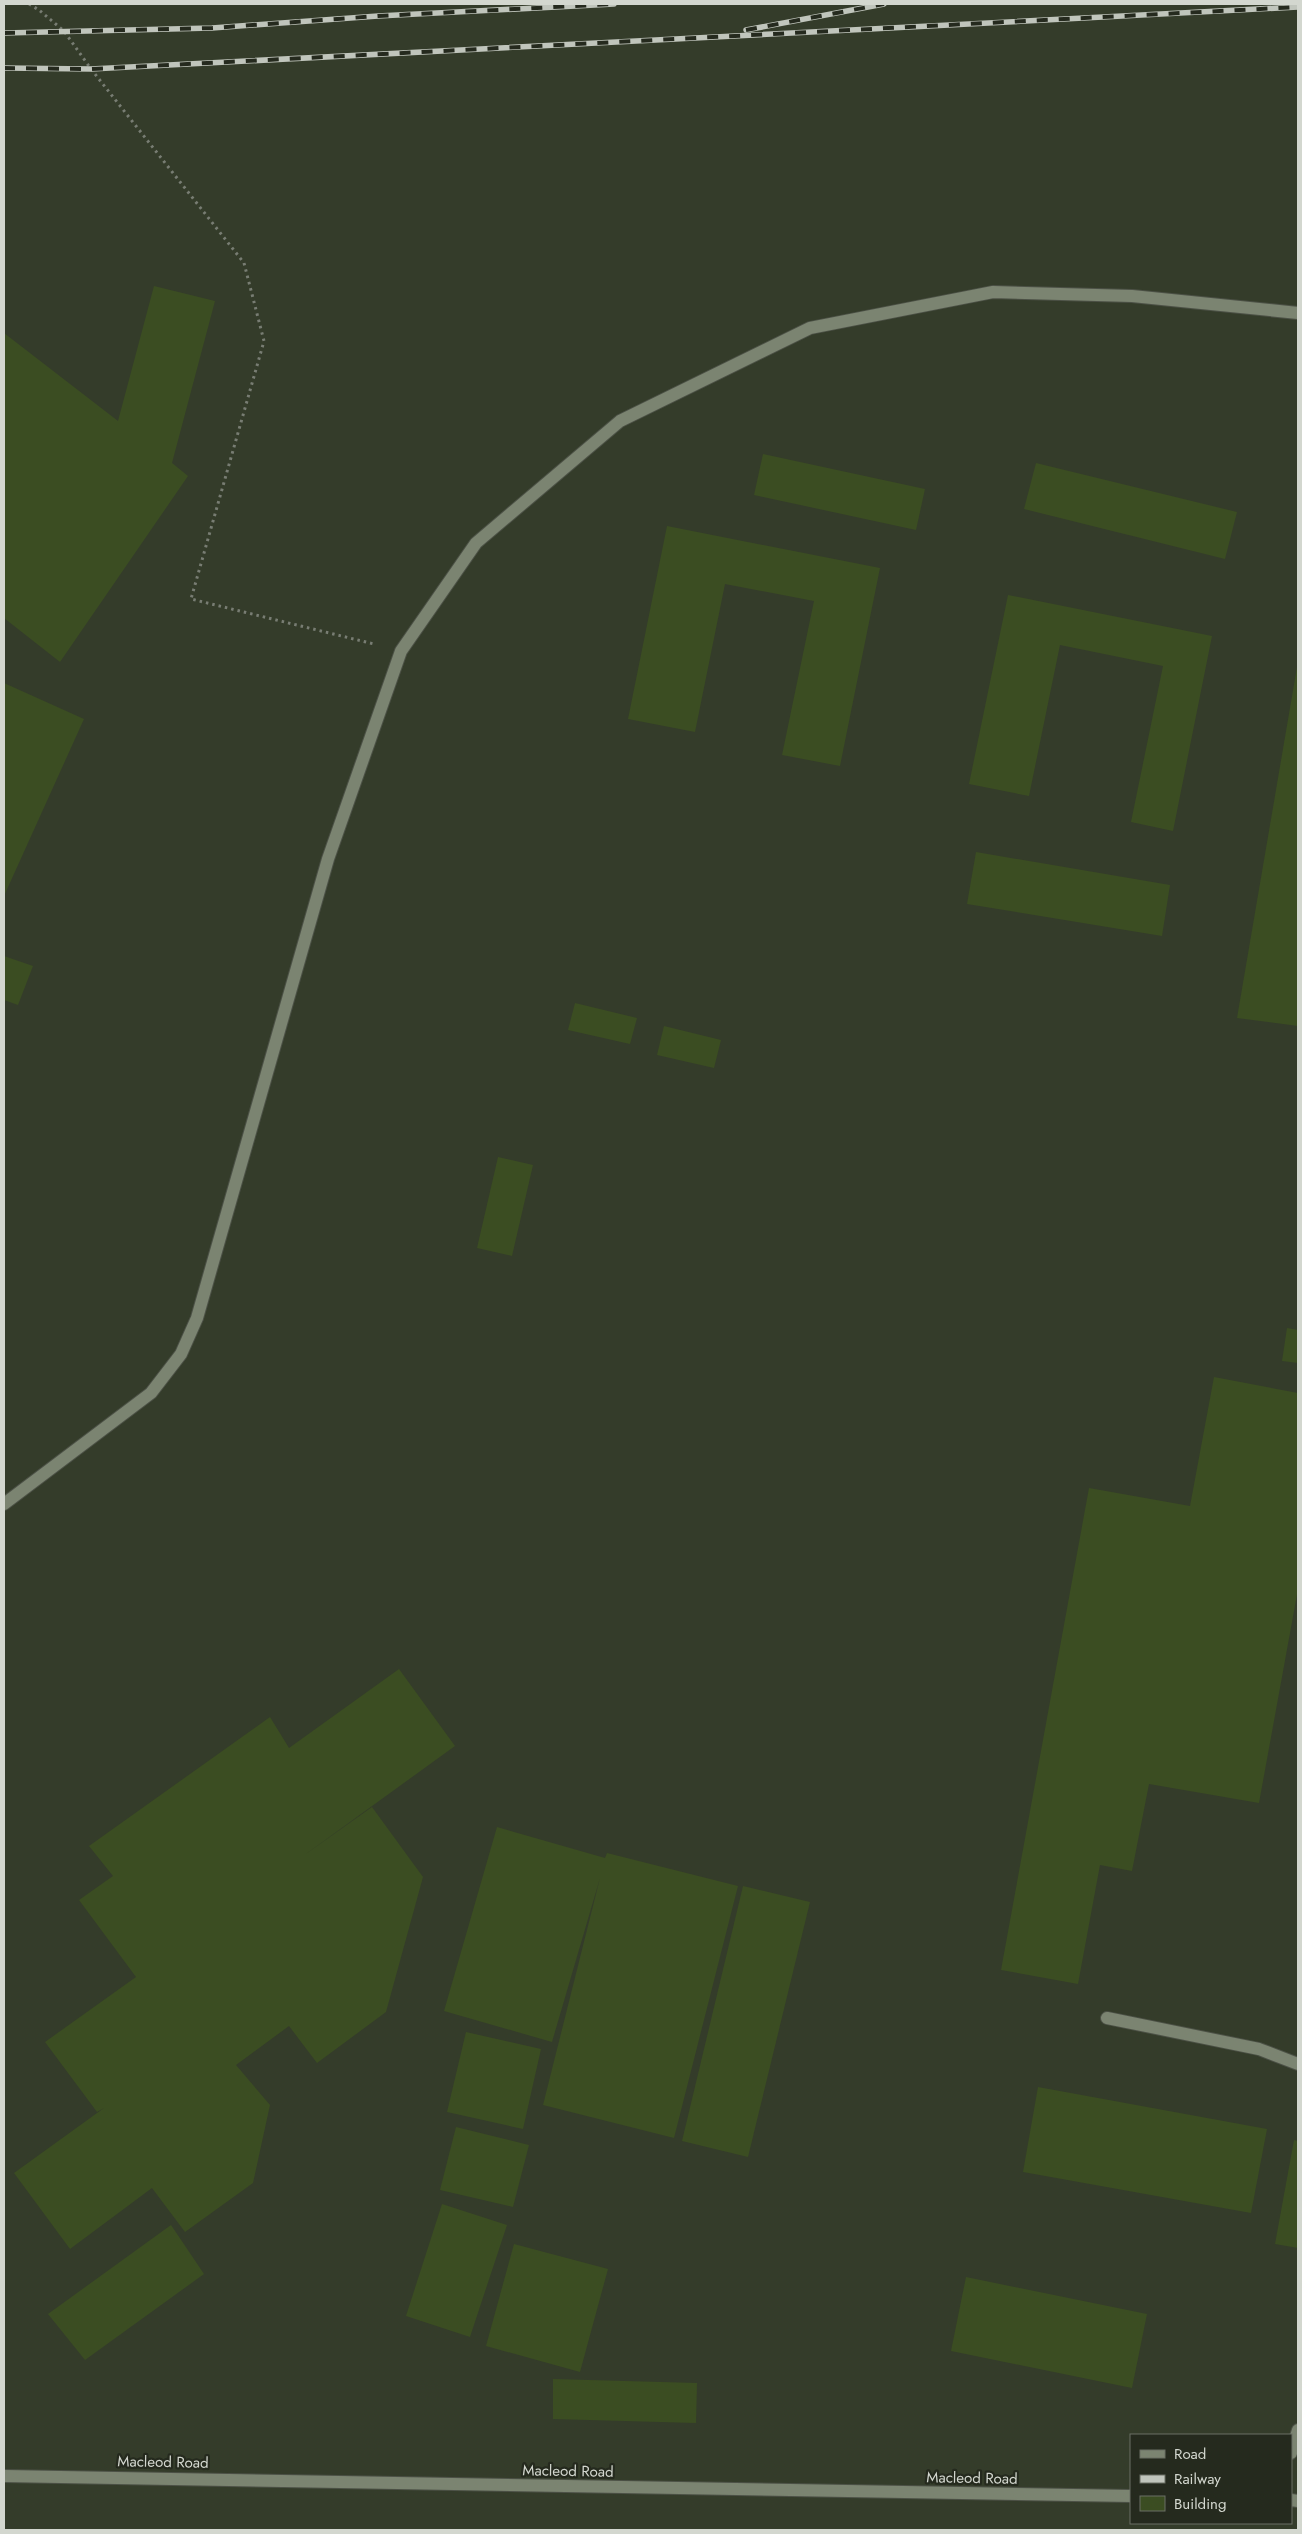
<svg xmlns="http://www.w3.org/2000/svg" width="1302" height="2534" font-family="Jost,sans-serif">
<rect width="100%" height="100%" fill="#2e3428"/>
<path fill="#343c2a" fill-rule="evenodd" d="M4,4h1294v2526h-1294zM1131,2435h160v88h-160z"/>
<g fill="#3b4d22">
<polygon points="154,286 215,301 172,463 188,476 60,662 4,618 4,333 118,421"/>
<polygon points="763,454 925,489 916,530 754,495"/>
<polygon points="1036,463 1237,512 1225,559 1024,509"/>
<polygon points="667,526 880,568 840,766 782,755 814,601 725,584 695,732 628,719"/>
<polygon points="1008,595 1212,636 1173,831 1131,822 1163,666 1060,645 1029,796 969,784"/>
<polygon points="1297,667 1298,667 1298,1026 1237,1018"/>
<polygon points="4,683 84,719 4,896"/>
<polygon points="976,852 1170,885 1162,936 967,904"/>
<polygon points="4,956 33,966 18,1005 4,1000"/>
<polygon points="575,1003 637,1018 630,1044 568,1030"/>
<polygon points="664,1026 721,1040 714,1068 657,1055"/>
<polygon points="498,1157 533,1165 512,1256 477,1248"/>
<polygon points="1287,1328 1298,1330 1298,1363 1282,1361"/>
<polygon points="1214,1377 1298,1393 1298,1589 1259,1803 1149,1784 1132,1871 1100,1865 1078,1984 1001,1970 1089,1488 1190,1506"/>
<polygon points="399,1669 455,1746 303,1856 372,1807 423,1877 386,2012 317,2063 289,2026 236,2065 270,2105 253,2183 185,2232 152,2188 70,2249 14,2173 104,2108 97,2112 45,2042 136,1977 79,1900 113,1876 89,1846 270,1717 289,1748"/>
<polygon points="497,1827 605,1858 607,1853 738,1886 674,2138 543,2105 600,1878 552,2042 444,2011"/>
<polygon points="743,1886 810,1902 748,2157 682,2141"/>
<polygon points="466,2032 541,2049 523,2129 447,2112"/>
<polygon points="1038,2087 1267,2129 1251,2213 1023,2172"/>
<polygon points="456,2127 529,2145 513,2207 440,2190"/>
<polygon points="1294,2140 1298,2141 1298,2248 1275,2244"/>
<polygon points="442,2204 507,2225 470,2337 406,2316"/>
<polygon points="171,2225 204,2274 85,2360 48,2314"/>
<polygon points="514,2244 608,2269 580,2372 486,2346"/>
<polygon points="966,2277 1147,2314 1132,2388 951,2351"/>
<polygon points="553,2379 697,2383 696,2423 553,2419"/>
</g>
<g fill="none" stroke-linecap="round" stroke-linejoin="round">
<g stroke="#4c5146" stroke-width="14">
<g id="minor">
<polyline points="4,1504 151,1393 181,1354 197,1318 328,859 401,651 476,543 620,421 810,328 993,292 1132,296 1298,313"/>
<polyline points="1107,2018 1259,2049 1298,2064"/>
<polyline points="1291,2453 1298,2430"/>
<polyline points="4,2476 1131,2496"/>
<polyline points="1291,2500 1298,2501"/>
</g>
</g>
<polyline stroke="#787d73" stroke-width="3" stroke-dasharray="2.5 4" stroke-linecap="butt" points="29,4 39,10 64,31 91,69 244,263 264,341 191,599 374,644"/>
<use href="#minor" stroke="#7b8471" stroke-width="12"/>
<g stroke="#c0c5bc" stroke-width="5.5">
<g id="rail">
<polyline points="746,30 884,4"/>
<polyline points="4,33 212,28 378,16 614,4"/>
<polyline points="4,68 91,69 1298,7"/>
</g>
</g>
<use href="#rail" stroke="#252a1e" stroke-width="4" stroke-dasharray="11" stroke-linecap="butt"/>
</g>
<g text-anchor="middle" stroke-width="4.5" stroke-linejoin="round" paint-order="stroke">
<g font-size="15" fill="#d3d7cf" stroke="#252a1e">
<text transform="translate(163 2462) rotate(1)" y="5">Macleod Road</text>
<text transform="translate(568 2471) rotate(1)" y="5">Macleod Road</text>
<text transform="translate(972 2478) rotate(1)" y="5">Macleod Road</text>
</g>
</g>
<rect width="1302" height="2534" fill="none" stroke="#d3d7cf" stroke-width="10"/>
<rect x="1130" y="2434" width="162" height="90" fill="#252a1e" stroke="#6b6f65"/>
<rect x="1140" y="2450" width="25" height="8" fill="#7b8471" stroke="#6b6f65"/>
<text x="1174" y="2459" font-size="15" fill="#d3d7cf">Road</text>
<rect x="1140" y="2475" width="25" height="8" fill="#c0c5bc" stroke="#6b6f65"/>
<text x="1174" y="2484" font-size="15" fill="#d3d7cf">Railway</text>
<rect x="1140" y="2496" width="25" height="15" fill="#3b4d22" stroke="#6b6f65"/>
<text x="1174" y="2509" font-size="15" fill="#d3d7cf">Building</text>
</svg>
